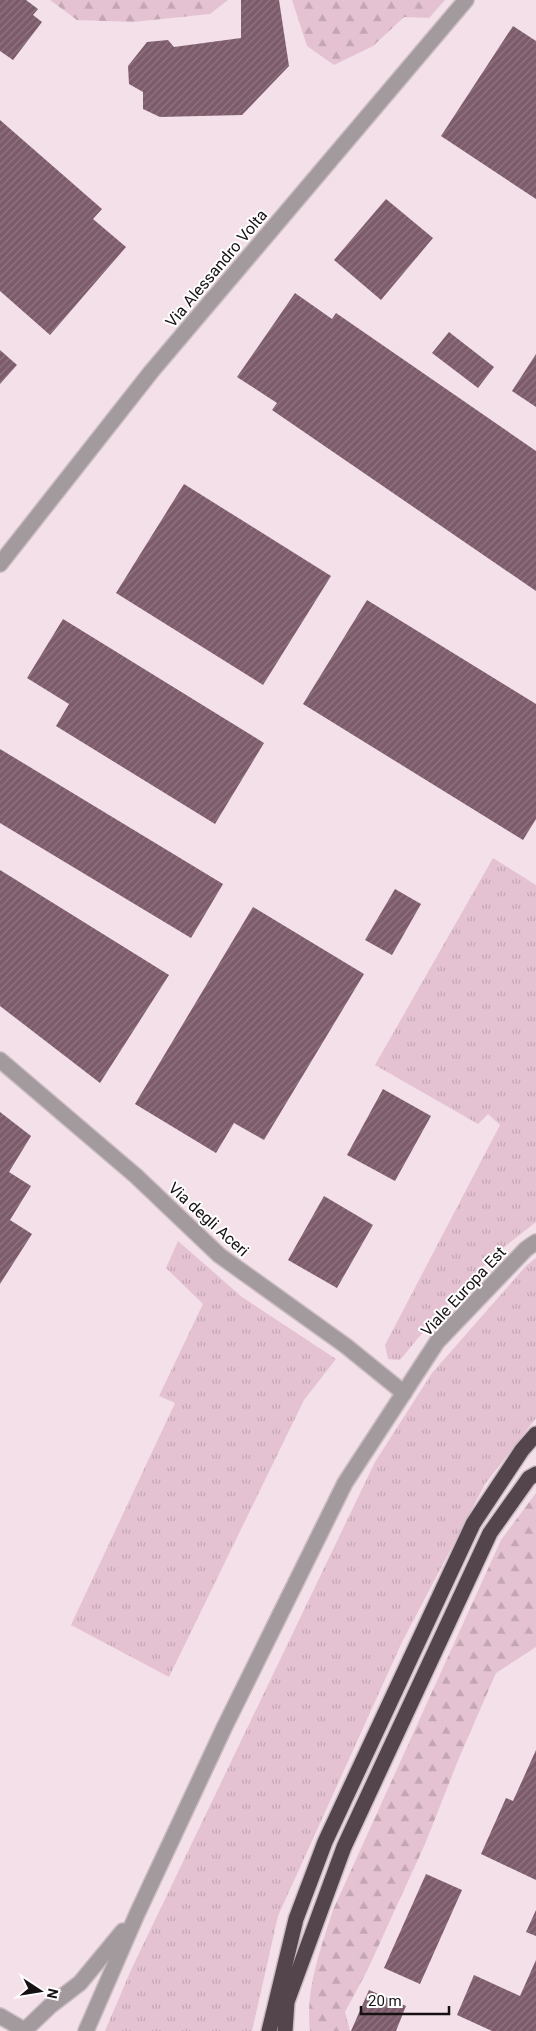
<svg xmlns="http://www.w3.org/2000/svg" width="536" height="2031" font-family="Roboto,sans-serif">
<defs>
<pattern id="grass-tufts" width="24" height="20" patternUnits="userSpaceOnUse" patternTransform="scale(1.25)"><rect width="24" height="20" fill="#e5c2d2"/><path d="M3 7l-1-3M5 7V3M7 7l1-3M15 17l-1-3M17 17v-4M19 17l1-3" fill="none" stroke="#c4a6b3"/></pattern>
<pattern id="forest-firs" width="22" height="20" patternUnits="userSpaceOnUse" patternTransform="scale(1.25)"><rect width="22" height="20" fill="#e5c2d2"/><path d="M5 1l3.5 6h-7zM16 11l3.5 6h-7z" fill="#c4a6b3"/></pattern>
<pattern id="building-hatch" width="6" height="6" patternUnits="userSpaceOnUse" patternTransform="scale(1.25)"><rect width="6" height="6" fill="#7d5b6b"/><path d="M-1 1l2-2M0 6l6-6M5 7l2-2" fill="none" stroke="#8f7782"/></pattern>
</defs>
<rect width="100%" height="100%" fill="#f3e0e9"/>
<g fill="url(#grass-tufts)">
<polygon points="493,858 536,885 536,1222 494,1255 419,1337 400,1360 388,1359 385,1345 500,1125 488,1114 478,1124 375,1065"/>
<polygon points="178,1241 242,1297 336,1359 304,1400 169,1677 71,1625 175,1403 159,1396 203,1304 166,1268"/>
<polygon points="536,1258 536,1418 485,1484 402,1642 278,1916 252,2031 105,2031 131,1970 375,1462 432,1373 526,1266"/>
</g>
<g fill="url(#forest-firs)">
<polygon points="50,0 228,0 210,14 133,22 77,20"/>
<polygon points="292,0 445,0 429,18 404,17 373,46 334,65 307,46"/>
<path d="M536,1493v154l-40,26 -37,85 -34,86 -58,127 -22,41 5,19h-40c-5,-42 11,-83 23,-121l168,-370z"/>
</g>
<g fill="url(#building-hatch)">
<polygon points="0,0 26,0 38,9 33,15 42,22 13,60 0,51"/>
<polygon points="241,0 279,0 289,66 242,115 160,117 143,109 143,92 129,84 128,66 147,42 168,40 174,47 241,38"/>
<polygon points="513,26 536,41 536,199 441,136"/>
<polygon points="0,120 102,209 93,219 126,247 50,335 0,291"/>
<polygon points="386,199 433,238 381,300 334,260"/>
<polygon points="295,293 332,319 336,313 536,451 536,591 272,410 277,403 237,377"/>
<polygon points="449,332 494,367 478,388 432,353"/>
<polygon points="0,350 17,365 0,384"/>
<polygon points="536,354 536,407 512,391"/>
<polygon points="184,484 331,576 263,685 116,593"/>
<polygon points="367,600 536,704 536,819 523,840 303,704"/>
<polygon points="63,619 264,743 215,824 56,726 69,704 27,678"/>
<polygon points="0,749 223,884 191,938 0,823"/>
<polygon points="0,870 169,975 100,1083 0,1006"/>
<polygon points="395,889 421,904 392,955 365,940"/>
<polygon points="253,907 364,974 264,1140 234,1123 216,1153 135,1104"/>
<polygon points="383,1089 431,1116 395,1181 347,1155"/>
<polygon points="0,1112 31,1136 9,1172 31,1186 10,1220 32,1234 0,1284"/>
<polygon points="324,1196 373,1225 337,1288 288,1260"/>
<polygon points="536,1750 536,1880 481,1854 506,1798 513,1801"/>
<polygon points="426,1874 462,1890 420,1984 384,1968"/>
<polygon points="536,1910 536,1936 526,1932"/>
<polygon points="536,1960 536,2031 492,2031 457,2015 474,1975 520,1996"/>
<polygon points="369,1990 406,2006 396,2031 351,2031"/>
</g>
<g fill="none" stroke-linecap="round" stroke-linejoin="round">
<g stroke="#cbbbc2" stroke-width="18">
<g id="minor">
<polyline points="0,564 151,372 466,0"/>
<polyline points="0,1060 136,1176 219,1255 346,1346 404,1393"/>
<polyline points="0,2016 26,2031"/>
<polyline points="24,2031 50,2006 80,1983 123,1931"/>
<polyline points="86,2031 137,1914 224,1728 345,1483 437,1342 526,1249 536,1242"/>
</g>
</g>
<g stroke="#cbbbc2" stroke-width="18">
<g id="highway">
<polyline points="269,2031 296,1919 325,1842 473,1524 522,1450 536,1434"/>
<polyline points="285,2031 287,2002 344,1847 490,1533 529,1478 536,1474"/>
</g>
</g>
<use href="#minor" stroke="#a29a9d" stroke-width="15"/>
<use href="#highway" stroke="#54454c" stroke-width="15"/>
</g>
<g text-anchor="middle" stroke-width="4" stroke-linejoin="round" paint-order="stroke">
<g font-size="16" fill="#161012" stroke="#fff">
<text transform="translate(216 268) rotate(-50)" y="6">Via Alessandro Volta</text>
<text transform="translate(209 1219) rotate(42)" y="6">Via degli Aceri</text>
<text transform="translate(463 1291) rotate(-47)" y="6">Viale Europa Est</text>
</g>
</g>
<g transform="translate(40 1991) rotate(102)" stroke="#ffffff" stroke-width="4" paint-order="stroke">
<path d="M0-4L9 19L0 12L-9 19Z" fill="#161012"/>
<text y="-8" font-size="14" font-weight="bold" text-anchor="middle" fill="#161012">N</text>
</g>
<path d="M361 2006v8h88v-8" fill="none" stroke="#161012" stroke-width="2.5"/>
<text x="368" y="2006" font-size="15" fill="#161012" stroke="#ffffff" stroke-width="4" paint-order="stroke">20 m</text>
</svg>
